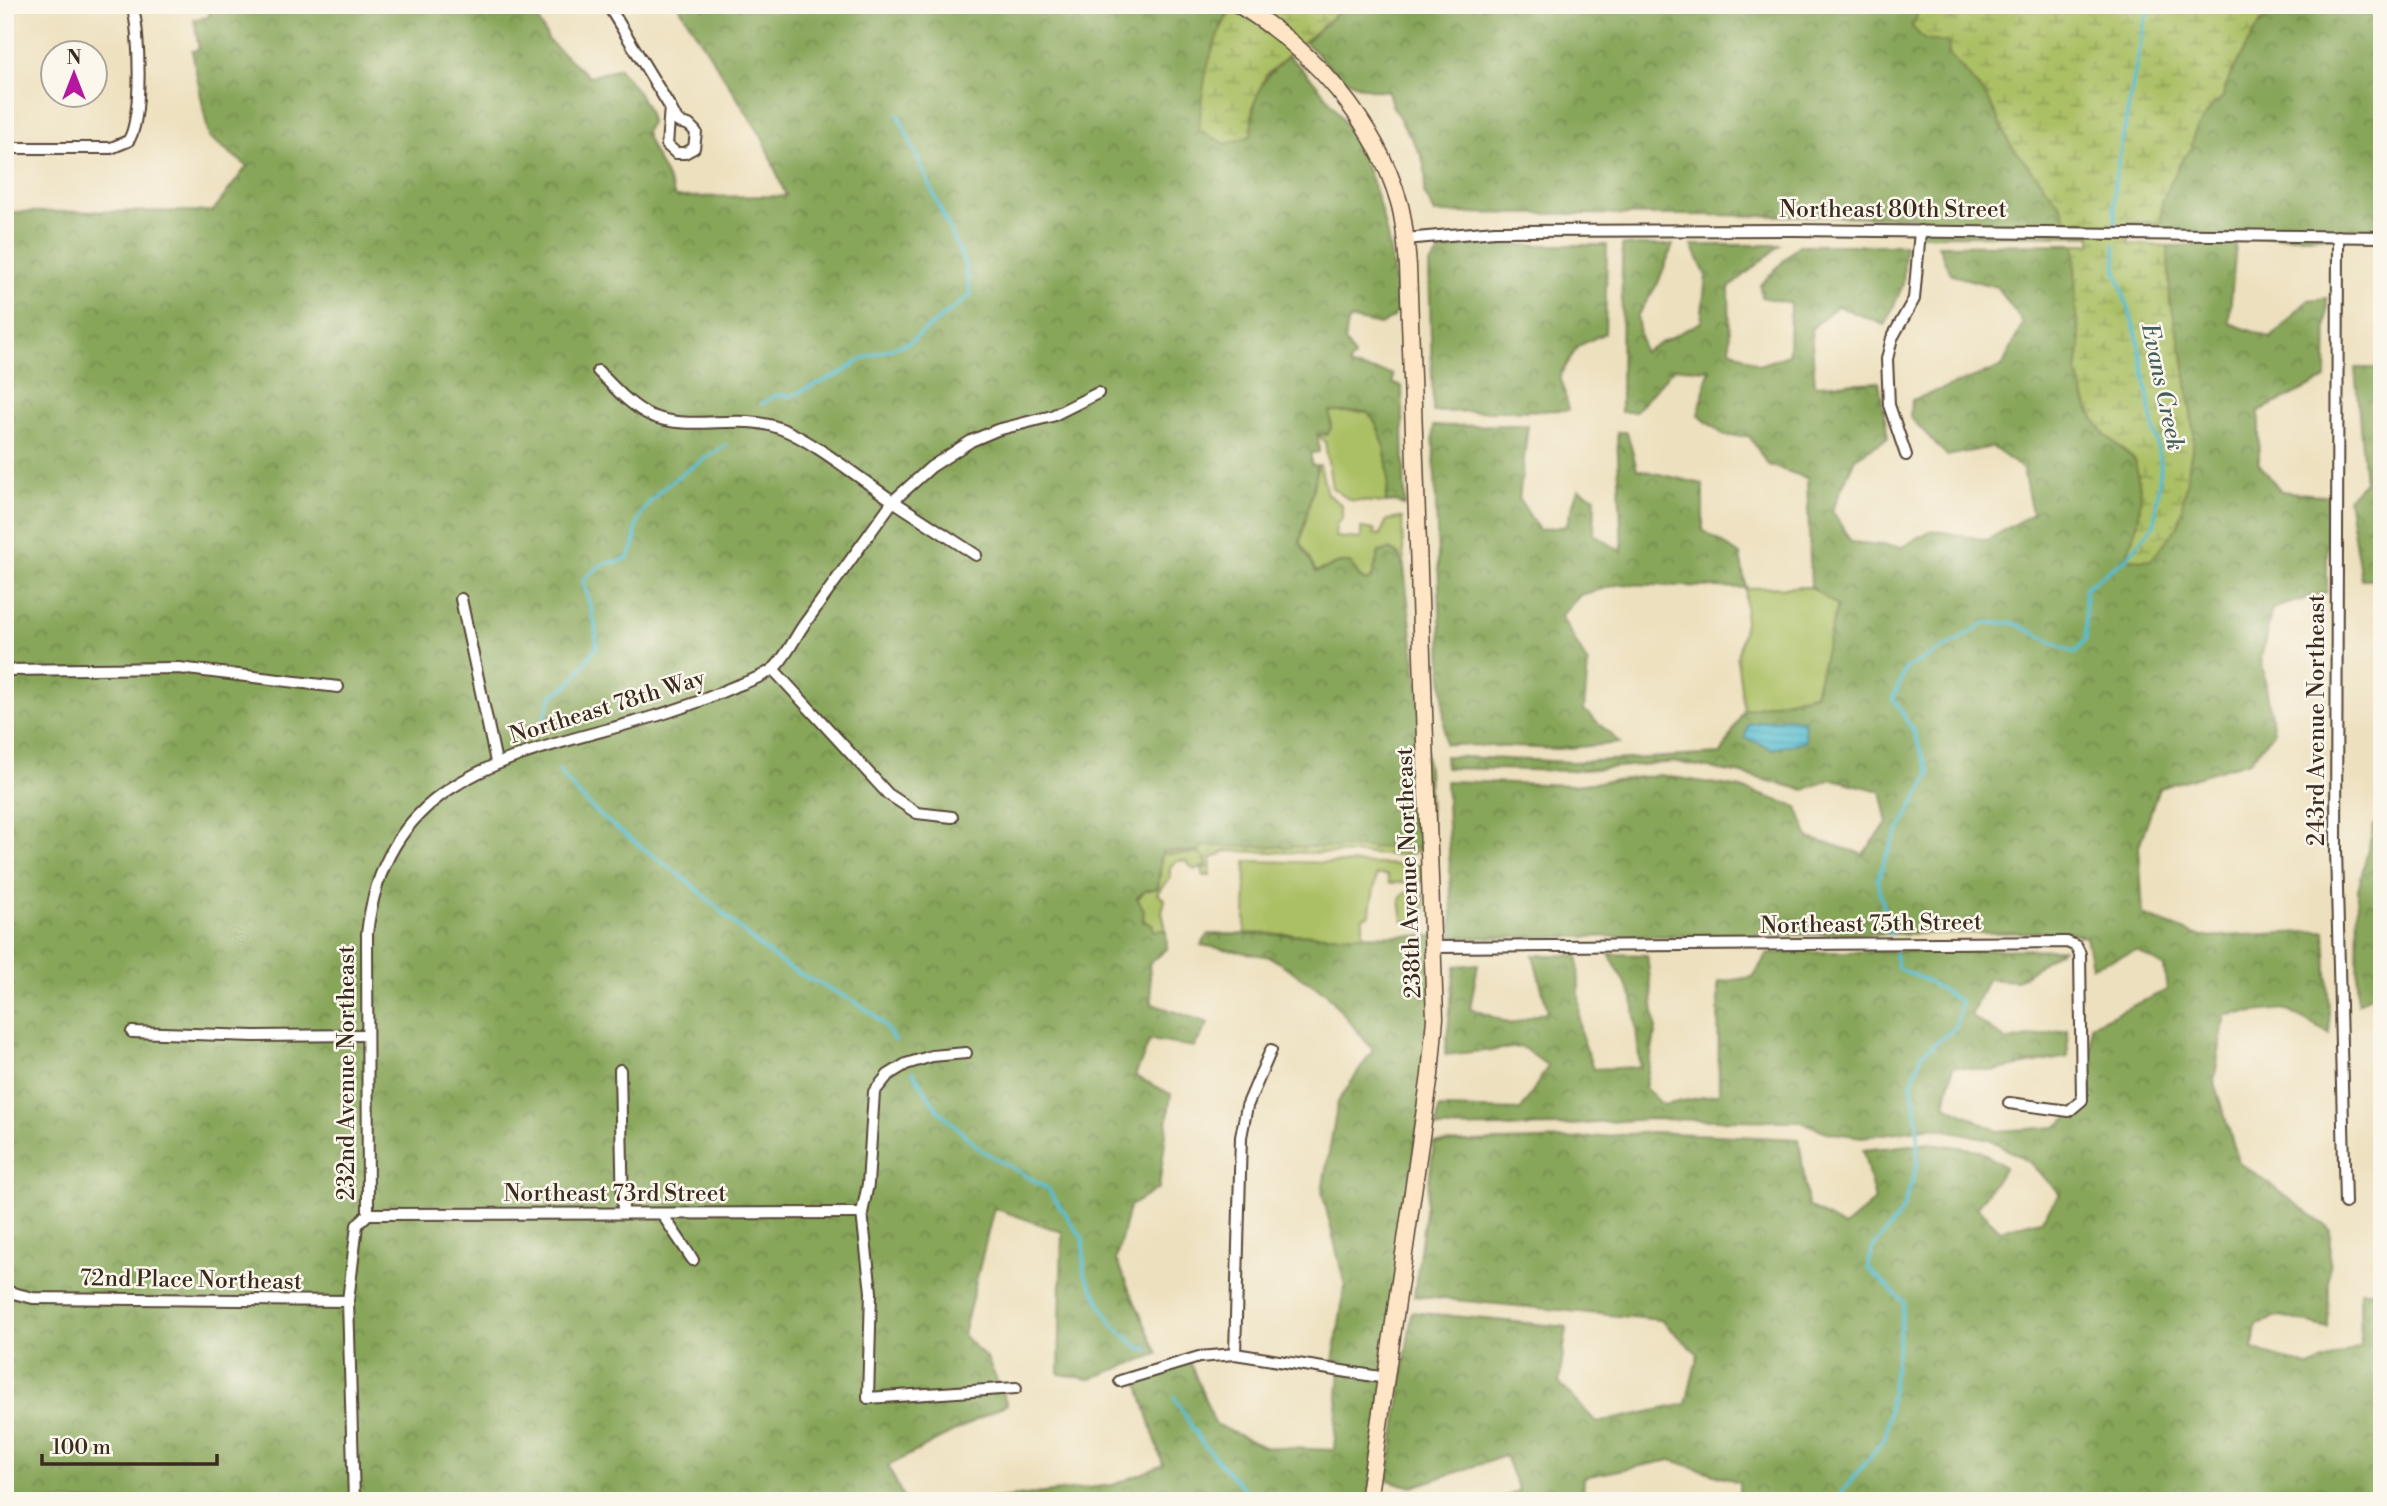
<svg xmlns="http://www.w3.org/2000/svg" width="2387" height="1506" font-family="'Libre Bodoni',serif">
<defs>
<pattern id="forest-crowns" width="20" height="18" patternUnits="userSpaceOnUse" patternTransform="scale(1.75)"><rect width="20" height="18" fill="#88a65a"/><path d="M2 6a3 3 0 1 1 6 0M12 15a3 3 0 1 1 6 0" fill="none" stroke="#70874a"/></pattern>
<pattern id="wetland-marsh" width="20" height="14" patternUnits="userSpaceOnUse" patternTransform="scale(1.75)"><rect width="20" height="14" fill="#abc065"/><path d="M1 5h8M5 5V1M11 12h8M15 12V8" fill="none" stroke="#8c9c53"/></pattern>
<pattern id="garden-furrows" width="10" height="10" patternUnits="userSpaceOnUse" patternTransform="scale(1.75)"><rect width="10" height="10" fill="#abc065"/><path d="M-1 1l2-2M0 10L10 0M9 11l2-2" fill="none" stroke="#8c9c53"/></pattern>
<pattern id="water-rules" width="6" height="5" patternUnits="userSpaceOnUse" patternTransform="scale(1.75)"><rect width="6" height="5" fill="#54bdd1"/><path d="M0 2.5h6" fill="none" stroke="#479aa9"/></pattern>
</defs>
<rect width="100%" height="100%" fill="#fbf7ec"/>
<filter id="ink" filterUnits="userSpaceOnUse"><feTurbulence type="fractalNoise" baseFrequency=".0143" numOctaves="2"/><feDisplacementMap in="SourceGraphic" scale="14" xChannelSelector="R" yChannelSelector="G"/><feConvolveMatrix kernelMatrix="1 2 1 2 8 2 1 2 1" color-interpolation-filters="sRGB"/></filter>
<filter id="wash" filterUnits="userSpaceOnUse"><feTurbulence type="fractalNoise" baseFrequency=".00686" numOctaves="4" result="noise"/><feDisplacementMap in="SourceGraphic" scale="28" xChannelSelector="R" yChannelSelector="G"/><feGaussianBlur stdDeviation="1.57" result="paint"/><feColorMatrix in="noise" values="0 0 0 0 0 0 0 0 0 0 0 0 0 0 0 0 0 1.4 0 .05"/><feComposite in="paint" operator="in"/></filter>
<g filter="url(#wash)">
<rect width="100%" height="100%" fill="#ede0be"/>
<g fill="#abc065" stroke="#737542" stroke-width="2">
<path d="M1329,412h38c19,18 25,67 18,91l-35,-3 -18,-12 -7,-46 -7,-8 9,1 4,-7z"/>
<polygon points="1317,465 1320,465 1327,494 1342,505 1342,519 1336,524 1335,537 1361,539 1361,528 1375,530 1374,534 1380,535 1387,520 1402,518 1404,568 1398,554 1379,552 1372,578 1366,581 1340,563 1316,572 1300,542"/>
<polygon points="1811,587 1837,606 1815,694 1744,710 1737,659 1745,622 1746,588"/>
<path d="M1162,854h38l7,11 -13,5 -8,-9h-10l-6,6v12l-13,14 8,7 -3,12 4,18c-20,7 -25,-16 -29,-31l8,-8 13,-3z"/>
<path d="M1246,861l176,4 1,17 -34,1 -2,-8h-11c0,15 -6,23 -6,40l-7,2v19l-118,-3z"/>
<polygon points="1416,892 1424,894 1425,922 1403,921 1400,899 1405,893"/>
</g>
<g fill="url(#forest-crowns)" stroke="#62683c" stroke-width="2">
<path d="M210,5h321l18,36 40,36 30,-9c13,17 29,33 32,55l-6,9c7,23 22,41 30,65l111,-1 -24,-59 -84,-132h541l11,6 -9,14 30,111c2,-40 6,-53 37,-80 76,65 100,156 110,251l-4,10 -14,8 -28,-6 -4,3 -3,19 9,16 -5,7 2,3 42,7v10l9,2 3,120 -9,-4 -11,1c7,-24 1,-73 -18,-91h-37l1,16 -4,7 -9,-1 1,18 -8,1v12h6v7l-17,70 16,30 24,-9h11l9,15 6,3 6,-3 7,-26 11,-3 8,5 6,14 24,202 3,77 -58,3 -171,-4 -2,6 -38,-1 -4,37 -13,3 -8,7 7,12 -1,11 10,4v6l13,-1 1,19 -18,15 3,40 57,19 -15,24 -44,-7 -15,36 36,18 -12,94 -30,19 -13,53 42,94 -69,25 -30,-5 3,-142 -68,-24 -31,127 25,25 19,44 -119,62 17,35h-900v-1289l208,-1 34,-45 -38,-29 -17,-86 7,-2 -5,-30 15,-2z"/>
<path d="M1346,5h1036v232l-465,-2v-18l-482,-4 -11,-20 2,-17 -4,-19 -30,-52 -4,-14c-42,-1 -56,-22 -83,-49z"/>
<polygon points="2075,244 2076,315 2081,343 2077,373 2089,410 2105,435 2135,460 2141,493 2139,518 2127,559 2194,437 2183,354 2170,303 2168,246 2236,244 2229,323 2271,338 2308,300 2327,298 2326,379 2259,411 2259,464 2281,491 2327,496 2327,592 2272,609 2261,658 2274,732 2250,761 2159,788 2139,846 2143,915 2202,937 2325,931 2330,1034 2284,1009 2225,1015 2214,1082 2239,1162 2330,1229 2328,1328 2281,1316 2256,1324 2253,1349 2309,1367 2361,1346 2360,1291 2382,1291 2382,1501 1739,1501 1739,1482 1671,1460 1584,1477 1583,1501 1494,1501 1519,1491 1505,1456 1412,1487 1388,1480 1412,1312 1567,1327 1559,1383 1597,1423 1686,1404 1698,1354 1661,1320 1414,1296 1434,1143 1572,1139 1652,1132 1799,1139 1808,1206 1844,1227 1875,1201 1863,1150 1931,1143 1979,1150 2005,1167 1977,1207 2000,1230 2041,1220 2060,1194 2030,1163 1989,1139 1932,1127 1862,1137 1827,1132 1799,1121 1647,1119 1558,1126 1436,1128 1439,1108 1521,1110 1548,1066 1522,1047 1445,1055 1455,966 1478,964 1470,1008 1511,1024 1548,1011 1533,955 1578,955 1580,1030 1593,1069 1640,1067 1633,998 1609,954 1647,955 1656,1029 1645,1088 1663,1105 1719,1094 1718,982 1753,977 1768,953 2062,949 2016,981 1987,979 1971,1016 2008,1041 2067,1030 2068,1057 1991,1071 1953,1066 1945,1105 1998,1131 2056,1127 2091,1099 2091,1025 2167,990 2164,967 2137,951 2092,966 2086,937 2069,932 1453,938 1446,781 1573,785 1660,775 1741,788 1797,807 1809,838 1863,854 1888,823 1881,791 1832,779 1804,790 1742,774 1675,762 1572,771 1446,768 1445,756 1572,762 1721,754 1744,710 1815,694 1837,606 1811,587 1807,478 1768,465 1749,436 1725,436 1698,415 1709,370 1674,368 1635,412 1621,412 1622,245 1673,245 1658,283 1637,317 1643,352 1701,322 1706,276 1692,245 1780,245 1729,288 1730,349 1759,365 1789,355 1790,303 1761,297 1760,285 1799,245 1905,245 1903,285 1885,325 1837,306 1811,329 1815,385 1879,382 1888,438 1855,458 1832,510 1851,542 1902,547 1932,530 1987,540 2032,514 2023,469 1992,447 1947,456 1910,417 1912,400 2002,367 2023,323 1997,287 1951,275 1938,245"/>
<polygon points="1463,245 1607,245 1605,333 1578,346 1560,376 1569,410 1433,412 1429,265 1441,251"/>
<polygon points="2355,368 2382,368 2382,579 2361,579 2348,498 2365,482"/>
<polygon points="1528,425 1519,499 1539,530 1566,526 1578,489 1595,497 1594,534 1622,552 1617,432 1627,432 1637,469 1703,484 1703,530 1740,555 1746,588 1620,584 1580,595 1561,616 1588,664 1584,710 1620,743 1558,749 1445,744 1433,426"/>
<polygon points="2382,823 2382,990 2357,1003 2358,890 2374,825"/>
<polygon points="1209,934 1434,936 1436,990 1368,1501 973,1501 1113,1485 1163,1465 1136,1376 1189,1360 1215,1424 1264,1447 1334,1450 1340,1370 1332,1368 1345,1286 1322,1191 1338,1102 1373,1050 1327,994 1270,957 1201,945"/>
</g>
<g fill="url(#wetland-marsh)" stroke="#737542" stroke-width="2">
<path d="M1235,5h111l-80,70 -13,31 -2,30 -25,8 -27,-13c3,-45 9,-89 36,-126z"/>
<path d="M1927,5h346c-13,17 -48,73 -50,92l-10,8 -19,28 -2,15 -12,15 -18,38 -1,21h-33l1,22 39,2 2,57 13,51 11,83 -15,87 -28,36 -25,-1 13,-41 2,-25 -6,-33 -30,-25 -16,-25 -12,-37 4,-30 -5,-28 -1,-71h16v-22l-24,-2 -5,-13 -52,-63 -22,-46 -39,-44 -1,-12 -23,-2 -13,-13 6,-14z"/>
</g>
<polygon fill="url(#garden-furrows)" stroke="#737542" stroke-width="2" points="1202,846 1418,848 1418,851 1406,855 1226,851 1211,859 1210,876 1204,876 1202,869 1207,867 1206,860 1200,854 1162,854 1162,851 1199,852"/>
<polygon fill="url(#water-rules)" stroke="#487478" stroke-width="2" points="1786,718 1804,720 1806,741 1773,749 1745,738 1748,724"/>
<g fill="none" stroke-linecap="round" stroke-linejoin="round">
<g stroke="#54bdd1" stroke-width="3.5">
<polyline points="2115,226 2114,184 2145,20 2153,5"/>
<polyline points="762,404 776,395 791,396 840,374 862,359 910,342 971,295 964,262 898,114"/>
<path d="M543,721l9,-25 19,-13 26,-37 -2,-22 -12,-44 18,-15 26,-6c14,-20 4,-25 12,-40 17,-35 56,-52 87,-74"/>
<path d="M559,770c33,49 87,77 132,114 31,26 58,57 92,80 29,20 65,29 92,52 8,6 14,17 20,25"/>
<polyline points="1890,934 1877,880 1891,845 1930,774 1912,729 1893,698 1906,668 1954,643 1985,623 2014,623 2075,653 2086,638 2085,588 2126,559 2154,525 2161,466 2137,336 2116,271 2115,245"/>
<polyline points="913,1072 937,1109 981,1150 1047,1188 1083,1239 1084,1273 1112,1324 1139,1348 1149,1349"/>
<polyline points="1174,1397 1201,1442 1255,1501"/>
<polyline points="1835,1501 1885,1438 1904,1302 1868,1268 1873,1248 1902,1212 1917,1166 1918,1126 1911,1084 1922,1054 1956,1027 1961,1002 1931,983 1898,968 1895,953"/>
</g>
</g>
</g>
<g filter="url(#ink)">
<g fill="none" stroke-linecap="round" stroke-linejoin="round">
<g stroke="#564536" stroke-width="14">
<g id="street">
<polyline points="608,5 670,107"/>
<polygon points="670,107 678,122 689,125 696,132 694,148 685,153 676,153 667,145"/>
<path d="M5,148h106l17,-7c15,-19 12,-113 4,-136"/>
<polyline points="2382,182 2382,189"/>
<polyline points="2338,236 2336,849 2345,1203"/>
<polyline points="1405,239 1495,231 1794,230 2382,237"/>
<path d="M598,371c16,16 33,36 54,45 40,16 86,-3 127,12 32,11 84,53 114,73l38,-34 40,-26 26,-11 55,-14 46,-23"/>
<polyline points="1906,455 1889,405 1887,359 1892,338 1914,299 1920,231"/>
<polyline points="461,599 496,762"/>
<polyline points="773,669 888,794 917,813 952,817"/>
<polyline points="5,670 179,668 338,687"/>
<polyline points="1434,947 2067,942 2076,946 2080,954 2082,1100 2069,1111 2009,1103"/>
<polyline points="132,1032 254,1036 367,1035"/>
<polyline points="966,1053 932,1056 906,1064 888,1075 874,1092 868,1184 862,1213 871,1292 868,1398 1016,1388"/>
<polyline points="620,1070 623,1213"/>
<polyline points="368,1214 862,1213"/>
<polyline points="662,1214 693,1260"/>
<polyline points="5,1291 33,1298 348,1301"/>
<polyline points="1235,1354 1241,1137 1247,1106 1271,1050"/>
<polyline points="1120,1381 1199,1357 1235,1354 1386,1378"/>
<path d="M354,1501l-6,-200 9,-76 11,-11 -1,-280c22,-198 217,-179 357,-243 15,-7 36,-12 49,-22 12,-10 21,-30 30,-43 30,-42 60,-84 90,-125l83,54"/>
</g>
</g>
<g stroke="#564536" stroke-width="19">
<path id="secondary" d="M1239,5c73,44 136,115 160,197 6,21 7,43 9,64l27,752 -5,57 -62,426"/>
</g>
<use href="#street" stroke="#fff" stroke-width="10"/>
<use href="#secondary" stroke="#fde5c5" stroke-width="16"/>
</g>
</g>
<g text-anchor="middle" stroke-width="5" stroke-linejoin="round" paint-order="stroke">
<g font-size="23" fill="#3b2a1e" stroke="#fbf7ec">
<text x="1893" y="217">Northeast 80th Street</text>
<text transform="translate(607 706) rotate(-17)" y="8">Northeast 78th Way</text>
<text transform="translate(2316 720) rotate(-90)" y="8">243rd Avenue Northeast</text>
<text transform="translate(1408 873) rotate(-92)" y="8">238th Avenue Northeast</text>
<text transform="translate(1871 923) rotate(-1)" y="8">Northeast 75th Street</text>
<text transform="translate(346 1073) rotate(-90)" y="8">232nd Avenue Northeast</text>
<text x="615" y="1201">Northeast 73rd Street</text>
<text transform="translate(191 1279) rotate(1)" y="8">72nd Place Northeast</text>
</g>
<g font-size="24" font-style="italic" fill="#445d5d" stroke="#fbf7ec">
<text transform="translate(2163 387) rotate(78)" y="8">Evans Creek</text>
</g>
</g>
<rect width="2387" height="1506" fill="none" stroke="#fbf7ec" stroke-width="28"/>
<g transform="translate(74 74)"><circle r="33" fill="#fbf7ec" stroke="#aea59a" stroke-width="2"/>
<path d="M0-5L12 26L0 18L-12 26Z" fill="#b5179e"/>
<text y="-10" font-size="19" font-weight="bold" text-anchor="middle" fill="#3b2a1e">N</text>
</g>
<path d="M42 1454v10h175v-10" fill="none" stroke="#3b2a1e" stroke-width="3.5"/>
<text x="52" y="1454" font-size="21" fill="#3b2a1e" stroke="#fbf7ec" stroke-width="5" paint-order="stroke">100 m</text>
</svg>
